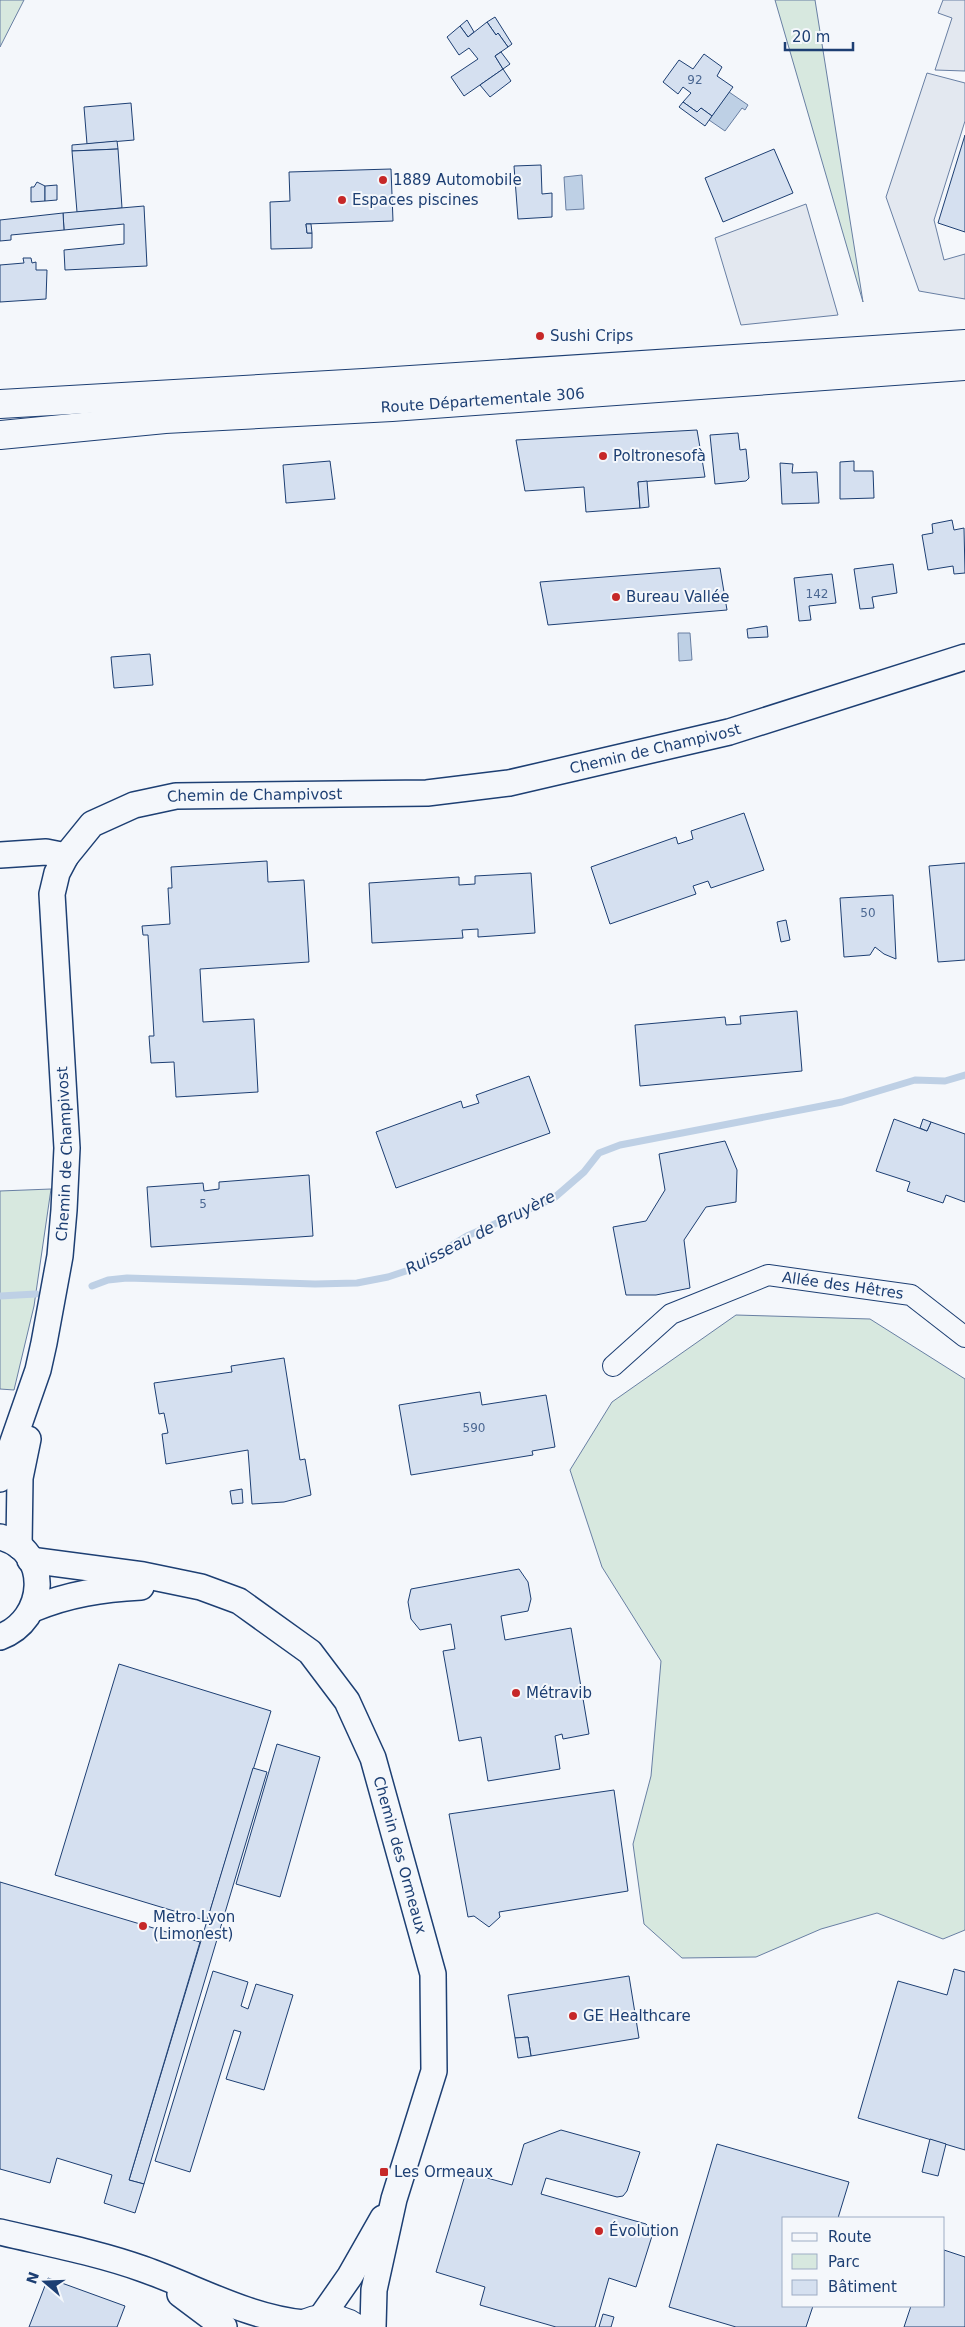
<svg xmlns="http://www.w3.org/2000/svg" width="965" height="2327" font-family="'DejaVu Sans',sans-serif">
<rect width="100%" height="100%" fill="#f4f7fb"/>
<g fill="#d7e8df" stroke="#687fa3">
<polygon points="0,0 24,0 0,47"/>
<polygon points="775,0 815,0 863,302"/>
<polygon points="51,1189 34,1306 14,1390 0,1389 0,1191"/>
<polygon points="736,1315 870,1319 965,1379 965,1930 943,1939 877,1913 821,1929 756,1957 682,1958 644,1924 633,1844 651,1776 661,1661 602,1567 570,1470 612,1402"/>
</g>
<g fill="#e3e8f0" stroke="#687fa3">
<polygon points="943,0 965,0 965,71 935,70 952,18 938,13"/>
<polygon points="927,73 965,83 965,121 934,220 944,260 965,254 965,299 919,291 886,197"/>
<polygon points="806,204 838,315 741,325 715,238"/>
</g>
<g fill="#bed0e5" stroke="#687fa3">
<polygon points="729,92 748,105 745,110 742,108 725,131 709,120"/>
<polygon points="582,175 584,209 566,210 564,177"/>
<polygon points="678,633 690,633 692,660 679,661"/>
</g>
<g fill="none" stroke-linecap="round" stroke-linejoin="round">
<g stroke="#bed0e5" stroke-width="7">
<polyline points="92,1286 108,1280 127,1278 315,1284 357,1283 388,1277 415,1268 467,1236 554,1198 584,1172 599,1153 620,1145 842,1102 915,1080 945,1081 965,1075"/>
<polyline points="0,1296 36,1294"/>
</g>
</g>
<g fill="#d5e0f0" stroke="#1d3f73">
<polygon points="495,17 512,44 508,47 498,33 496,35 487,22"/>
<polygon points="467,20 474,32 468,37 460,26"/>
<polygon points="487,22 496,35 498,33 508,47 495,56 503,69 464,96 451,77 478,59 469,48 459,55 447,37 460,26 468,37"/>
<polygon points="501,52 510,64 503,69 495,56"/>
<polygon points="704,54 722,67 717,76 733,87 712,116 701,108 697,112 683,102 691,93 683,87 678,94 663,82 679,60 693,69"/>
<polygon points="503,69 511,81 490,97 480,85"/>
<polygon points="683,102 697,112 701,108 712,116 705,126 679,107"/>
<polygon points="131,103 134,140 87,144 84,107"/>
<polygon points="965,135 965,232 938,223"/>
<polygon points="117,141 118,149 72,151 72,145"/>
<polygon points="118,149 122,208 77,212 72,151"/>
<polygon points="774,149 793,193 723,222 705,178"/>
<polygon points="541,165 542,194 552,193 552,217 518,219 514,166"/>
<polygon points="391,169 393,221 306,224 307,233 312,233 312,248 271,249 270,202 290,201 289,172"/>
<polygon points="37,182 45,186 45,201 31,202 31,187 34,187"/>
<polygon points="57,185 57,200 45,201 45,186"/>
<polygon points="144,206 147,266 65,270 64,250 124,244 124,224 64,230 63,213"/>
<polygon points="63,213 64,230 11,235 11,240 0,241 0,220"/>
<polygon points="306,224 311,224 312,233 307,233"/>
<polygon points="23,258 31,258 32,263 36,262 36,270 47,270 46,299 0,302 0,265 24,263"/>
<polygon points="697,430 705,477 638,482 640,508 586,512 584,487 525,491 516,440"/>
<polygon points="738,433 740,450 746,449 749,478 746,481 715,484 710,435"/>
<polygon points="330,461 335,499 286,503 283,465"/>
<polygon points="854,461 854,471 873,471 874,498 840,499 840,462"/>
<polygon points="780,463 793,464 792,473 817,472 819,503 782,504"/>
<polygon points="647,481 649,507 640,508 638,482"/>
<polygon points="952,520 954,530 964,528 965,573 954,574 953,566 928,570 922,535 933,533 932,524"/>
<polygon points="893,564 897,593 872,597 874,608 860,609 854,569"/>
<polygon points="720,568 727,610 548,625 540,582"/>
<polygon points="832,574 836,603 809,606 811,620 799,621 794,578"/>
<polygon points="767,626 768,637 748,638 747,629"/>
<polygon points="150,654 153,685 114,688 111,657"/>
<polygon points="744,813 764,870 711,888 708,881 693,886 696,894 610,924 591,867 676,837 678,844 693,839 691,831"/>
<polygon points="267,861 268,882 304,880 309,962 200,969 203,1022 254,1019 258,1092 176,1097 174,1062 151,1063 149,1036 154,1036 148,935 143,935 142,926 170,924 168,888 172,888 171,867"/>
<polygon points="965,863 965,960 938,962 929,866"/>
<polygon points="531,873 535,933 478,937 478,929 462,930 463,938 372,943 369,883 459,877 459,885 475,884 475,876"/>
<polygon points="893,895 896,959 884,954 875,947 870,955 844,957 840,898"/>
<polygon points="786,920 790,940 781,942 777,922"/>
<polygon points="797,1011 802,1071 640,1086 635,1025 725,1017 726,1025 741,1024 740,1016"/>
<polygon points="529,1076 550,1133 396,1188 376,1132 461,1101 463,1108 479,1103 476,1095"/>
<polygon points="894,1119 927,1131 931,1122 965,1134 965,1202 946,1195 943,1203 907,1191 910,1182 876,1171"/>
<polygon points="923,1119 931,1122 927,1131 920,1128"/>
<polygon points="725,1141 737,1170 736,1202 706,1207 684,1240 690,1288 656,1295 626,1295 613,1227 646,1221 665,1190 659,1154"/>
<polygon points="309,1175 313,1236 151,1247 147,1187 203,1183 204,1191 219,1189 219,1182"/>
<polygon points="284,1358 300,1460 305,1459 311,1495 284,1502 252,1504 248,1450 166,1464 162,1434 168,1433 164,1413 159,1414 154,1383 232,1372 231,1366"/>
<polygon points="480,1392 482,1405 546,1395 555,1447 532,1451 533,1455 411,1475 399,1405"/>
<polygon points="242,1489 243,1503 232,1504 230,1491"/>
<polygon points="519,1569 528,1582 531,1599 528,1611 501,1616 505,1640 571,1628 589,1734 563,1739 562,1734 555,1736 560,1769 488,1781 481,1737 459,1741 443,1651 455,1649 451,1624 420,1630 411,1619 408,1602 411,1589"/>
<polygon points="119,1664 271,1711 207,1921 55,1875"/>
<polygon points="277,1744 320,1757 280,1897 236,1884"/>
<polygon points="253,1768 267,1772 144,2184 129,2180"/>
<polygon points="614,1790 628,1891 499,1912 500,1917 489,1927 474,1916 468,1917 449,1814"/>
<polygon points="0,1882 200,1942 129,2180 144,2184 135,2213 104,2203 112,2175 57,2158 50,2183 0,2169"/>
<polygon points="954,1969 965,1972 965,2150 858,2118 898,1981 947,1995"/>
<polygon points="213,1971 248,1982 241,2006 248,2009 256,1984 293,1995 264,2090 226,2079 241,2032 234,2030 190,2172 155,2161"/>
<polygon points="629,1976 639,2038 531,2056 528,2037 515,2038 508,1995"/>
<polygon points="528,2037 531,2056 518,2058 515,2038"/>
<polygon points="561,2130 640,2152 627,2191 623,2196 617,2197 546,2178 541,2194 646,2224 651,2229 652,2236 636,2287 609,2278 595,2327 556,2327 480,2305 485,2287 436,2272 466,2172 512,2185 524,2144"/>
<polygon points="930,2139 946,2144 938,2176 922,2172"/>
<polygon points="717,2144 849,2182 838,2218 784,2218 784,2306 813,2306 806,2327 736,2327 669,2307"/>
<polygon points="944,2250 965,2257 965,2327 904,2327 911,2306 944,2306"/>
<polygon points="48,2278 125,2306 117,2327 29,2327"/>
<polygon points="603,2314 614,2317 611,2327 599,2327"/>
</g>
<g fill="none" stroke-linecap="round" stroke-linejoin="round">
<g stroke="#1d3f73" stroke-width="22">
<g id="minor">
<path id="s1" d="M613,1366l58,-52 97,-39 143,20 54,42"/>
</g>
</g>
<g stroke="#1d3f73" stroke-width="28">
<g id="tertiary">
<polyline points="0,855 46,852 66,856"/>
<path id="s2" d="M0,1479l38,-109 6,-27 16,-87 4,-46 3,-62 -15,-254 5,-21 9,-17 26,-32 42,-19 42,-9 251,-3 82,-10 220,-51 236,-75"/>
<path d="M0,1537c52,13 47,83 0,100"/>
<polyline points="19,1546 20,1478 28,1439"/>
<path id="s3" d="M30,1560l113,15 58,12 38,14 71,51 37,49 26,57 60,216 1,97 -40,128 -20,91 -1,37"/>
<path d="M33,1609c35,-15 70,-20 108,-22"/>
<path d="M0,2232c46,11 99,21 143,37 54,19 103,48 161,54"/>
<polyline points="180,2294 224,2327"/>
<polyline points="320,2319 350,2276 383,2218"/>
</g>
</g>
<g stroke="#1d3f73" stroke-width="30">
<path id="secondary" d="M299,2327c16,-11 39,-11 55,0"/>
</g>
<g stroke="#1d3f73" stroke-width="30">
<g id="primary">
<polyline points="0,404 364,383 965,344"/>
<path id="s4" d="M0,435l165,-16 227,-12 573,-41"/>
</g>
</g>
<use href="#minor" stroke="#f4f7fb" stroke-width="20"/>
<use href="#tertiary" stroke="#f4f7fb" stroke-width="25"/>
<use href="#secondary" stroke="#f4f7fb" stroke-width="28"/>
<use href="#primary" stroke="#f4f7fb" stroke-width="28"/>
</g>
<g fill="#c62828" stroke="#f4f7fb" stroke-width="2">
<circle cx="383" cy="180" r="5"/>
<circle cx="342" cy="200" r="5"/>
<circle cx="540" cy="336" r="5"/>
<circle cx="603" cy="456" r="5"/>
<circle cx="616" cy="597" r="5"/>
<circle cx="516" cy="1693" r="5"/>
<circle cx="143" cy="1926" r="5"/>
<circle cx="573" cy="2016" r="5"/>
<rect x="379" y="2167" width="10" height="10" rx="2.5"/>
<circle cx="599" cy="2231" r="5"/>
</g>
<g text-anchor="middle" stroke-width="4" stroke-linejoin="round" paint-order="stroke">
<g font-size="12" fill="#4b6792">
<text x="695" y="84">92</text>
<text x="817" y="598">142</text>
<text x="868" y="917">50</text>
<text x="203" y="1208">5</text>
<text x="474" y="1432">590</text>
</g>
<g font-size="15" fill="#1d3f73" stroke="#f4f7fb" text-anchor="start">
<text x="393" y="185">1889 Automobile</text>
<text x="352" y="205">Espaces piscines</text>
<text x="550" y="341">Sushi Crips</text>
<text x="613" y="461">Poltronesofà</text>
<text x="626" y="602">Bureau Vallée</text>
<text x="526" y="1698">Métravib</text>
<text x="153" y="1922">Metro Lyon<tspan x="153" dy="17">(Limonest)</tspan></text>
<text x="583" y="2021">GE Healthcare</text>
<text x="394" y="2177">Les Ormeaux</text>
<text x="609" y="2236">Évolution</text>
</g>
<g font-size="15" fill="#1d3f73" stroke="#f4f7fb">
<text dy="5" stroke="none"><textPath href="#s4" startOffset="484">Route Départementale 306</textPath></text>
<text dy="5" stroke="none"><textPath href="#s2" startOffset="1249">Chemin de Champivost</textPath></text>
<text dy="5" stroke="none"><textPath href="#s2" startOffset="844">Chemin de Champivost</textPath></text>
<text dy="5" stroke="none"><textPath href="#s2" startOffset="334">Chemin de Champivost</textPath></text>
<text dy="5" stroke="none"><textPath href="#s1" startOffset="258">Allée des Hêtres</textPath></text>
<text dy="5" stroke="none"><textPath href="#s3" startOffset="526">Chemin des Ormeaux</textPath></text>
</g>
<g font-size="16" font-style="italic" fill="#1d3f73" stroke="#f4f7fb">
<text transform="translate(480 1232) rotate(-27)" y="6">Ruisseau de Bruyère</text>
</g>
</g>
<rect x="782" y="2217" width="162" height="90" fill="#f4f7fb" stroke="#9eadc5"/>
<rect x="792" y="2233" width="25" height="8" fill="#f4f7fb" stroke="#9eadc5"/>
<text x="828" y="2242" font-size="15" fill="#1d3f73">Route</text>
<rect x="792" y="2254" width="25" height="15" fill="#d7e8df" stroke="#9eadc5"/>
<text x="828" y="2267" font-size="15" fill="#1d3f73">Parc</text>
<rect x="792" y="2280" width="25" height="15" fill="#d5e0f0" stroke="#9eadc5"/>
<text x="828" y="2292" font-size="15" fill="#1d3f73">Bâtiment</text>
<g transform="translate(45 2282) rotate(289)" stroke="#f4f7fb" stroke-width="4" paint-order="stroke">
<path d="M0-4L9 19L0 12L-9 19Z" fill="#1d3f73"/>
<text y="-8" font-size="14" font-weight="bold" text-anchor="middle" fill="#1d3f73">N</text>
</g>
<path d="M785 42v8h68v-8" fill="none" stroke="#1d3f73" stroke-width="2.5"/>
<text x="792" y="42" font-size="15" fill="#1d3f73" stroke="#f4f7fb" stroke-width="4" paint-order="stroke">20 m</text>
</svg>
